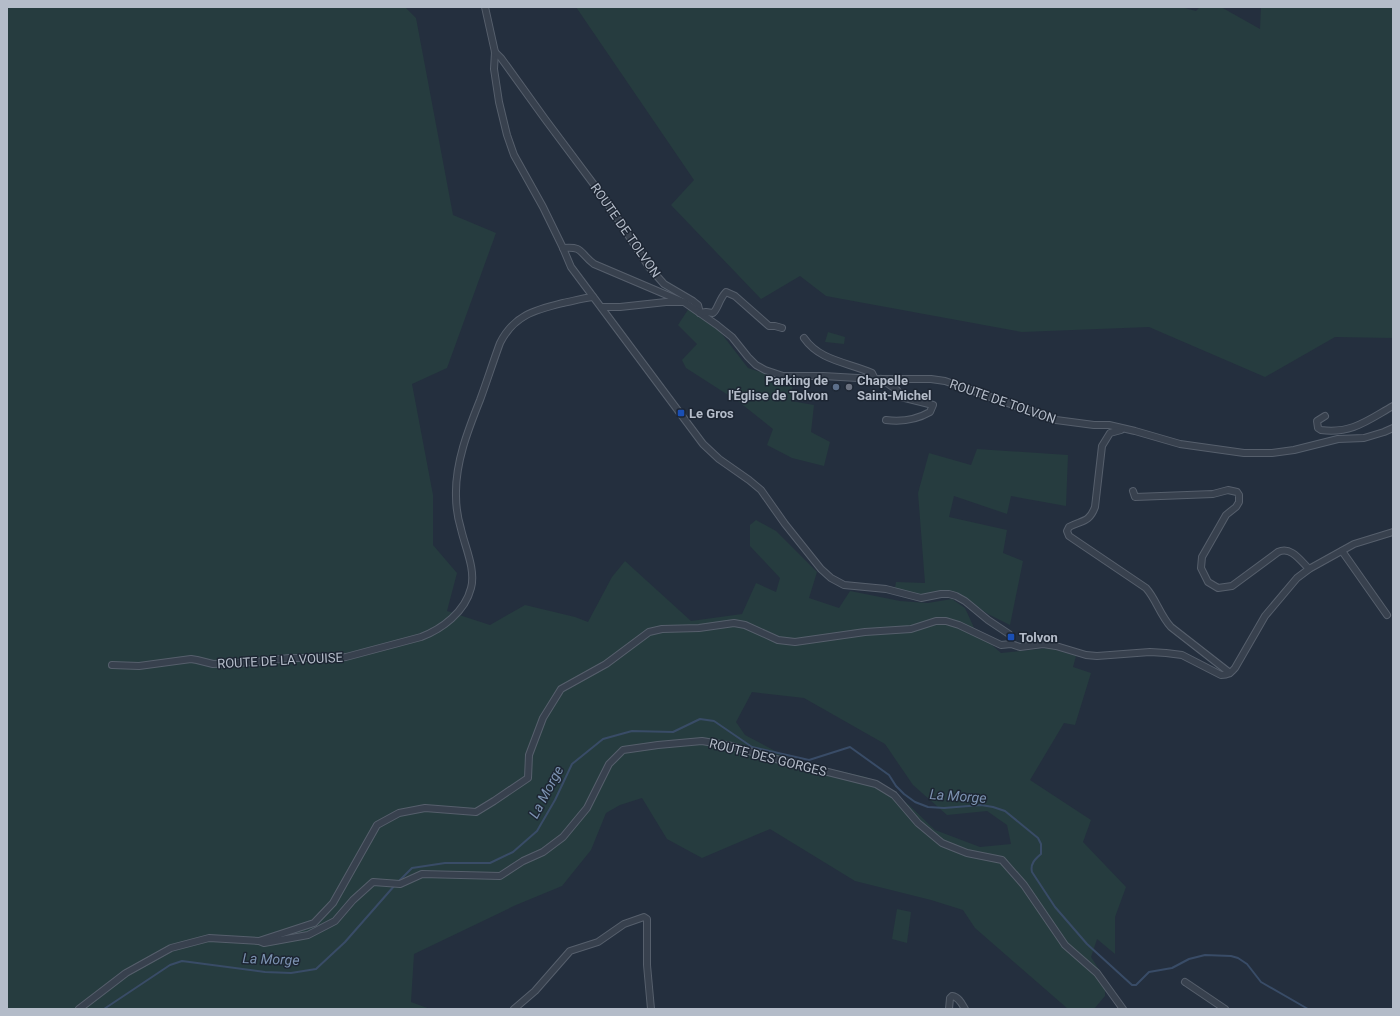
<svg xmlns="http://www.w3.org/2000/svg" width="1400" height="1016" font-family="Roboto,sans-serif">
<rect width="100%" height="100%" fill="#242f3e"/>
<g fill="#263c3f" fill-rule="evenodd">
<path d="M7,7h398l11,11 37,197 43,18 -49,135 -35,16 21,111v50l24,28 -10,38 43,14 35,-20 50,12 13,5 24,-45 13,-16 66,60 51,-7 14,-31 20,9 4,-14 -30,-32v-21l6,-5 20,11 41,41 -8,26 30,10 11,-17 50,10 28,2 24,-4 13,9 10,22 26,23 48,-5 27,8 -3,11 18,6 -16,52 -11,-2 -34,57 61,40 -8,22 43,45 -11,30v37l-18,-15 -6,18 14,22v17l-11,13h-26l-93,-81 -12,-18 -32,-10 -76,-19 -85,-52 -68,29 -35,-19 -25,-41 -22,7 -14,8 -15,37 -29,36 -46,19 -102,49 -3,48 19,7h-423zM752,692l52,6 81,46 28,41 34,30 40,-4 20,14 4,19 -31,3 -45,-17 -26,-25 -43,-28 -74,-17 -47,-25 -9,-13z"/>
<polygon points="576,7 1181,7 1196,11 1200,7 1221,7 1260,29 1261,7 1393,7 1393,338 1335,337 1265,377 1149,327 1022,332 826,296 800,276 761,299 671,205 694,180"/>
<polygon points="695,299 748,368 772,376 793,379 791,401 814,405 811,432 830,442 824,466 792,458 767,445 773,429 739,402 686,368 682,360 697,344 678,325"/>
<polygon points="828,332 845,337 844,344 825,342"/>
<polygon points="977,449 1068,455 1066,506 1011,496 1007,514 954,496 949,517 1007,530 1003,553 1023,561 1010,625 988,614 956,592 920,595 895,588 896,582 925,583 918,493 929,453 971,465"/>
<polygon points="897,909 911,912 907,943 892,939"/>
</g>
<g fill="none" stroke-linecap="round" stroke-linejoin="round">
<g stroke="#394c67" stroke-width="2">
<path d="M398,882l14,-14 33,-5h45l23,-11 24,-21 18,-31 17,-36 31,-25 29,-8 41,1 27,-13 14,2 38,26 57,13 41,-13 39,28 7,11 8,8 11,8 13,5 16,1 37,-3 12,2 12,4 33,27 3,6v10c-6,5 -11,10 -9,18l23,35 32,37 45,41h4l13,-13 23,-4 17,-9 16,-4 26,1 7,2 9,6 14,18 47,27"/>
<polyline points="104,1009 170,965 182,961 265,972 291,973 316,969 345,942 395,885"/>
</g>
<g stroke="#565f6c" stroke-width="8">
<g id="street">
<polyline points="485,7 495,52 494,69 499,102 507,135 514,155 543,207 563,248 571,267 703,444 719,459 749,480 761,490 785,524 821,569 831,578 844,585 886,589 921,598 941,594 949,594 956,596 965,601 988,620 1009,634 1011,637 1011,644"/>
<polyline points="495,52 501,58 545,119 604,198 649,267 664,284 693,301 698,305 700,313"/>
<path d="M563,248c21,-2 16,5 31,16l87,37"/>
<polyline points="602,307 620,307 666,302 684,302 717,325 732,337 748,357 756,365 765,370 783,376 823,376 875,379 931,379 945,381 1056,420 1094,425 1109,425 1135,431 1180,444 1244,453 1272,453 1294,450 1338,439 1364,438 1384,432 1393,428"/>
<path d="M700,313l6,-1 7,1c5,-4 6,-14 13,-21l9,4 34,30h6l7,2"/>
<path d="M804,338c16,23 43,24 68,35l3,6"/>
<path d="M881,379l16,11 4,7 32,8 -3,7c-14,8 -28,10 -44,8"/>
<path d="M1325,416l-8,5 1,7 3,2c31,4 47,-10 72,-24"/>
<path d="M1121,430l-11,3 -8,13 -7,61c-6,16 -13,13 -26,20l-2,4 2,5 77,52c10,11 14,27 25,39l59,46"/>
<path d="M1133,491l2,6 78,-3 15,-4 9,2 2,3v7l-3,5 -10,8 -24,42 -1,11 7,14 10,6 14,-2 46,-34c13,-6 22,8 31,17"/>
<polyline points="1342,551 1387,615"/>
<path d="M112,665l27,1 52,-7 6,1 16,4 43,-2 33,-4h44l13,-1 75,-20c21,-8 44,-25 50,-49 5,-18 -6,-41 -10,-59 -3,-10 -5,-21 -5,-33 -1,-33 12,-66 24,-96 7,-19 13,-38 20,-57 14,-28 35,-33 63,-40 10,-2 20,-5 30,-6"/>
<path d="M259,941l55,-18 19,-20 44,-78 22,-12 26,-5 51,4 18,-11 34,-23 1,-23 14,-37 18,-29 45,-25 43,-32 13,-3 37,-1 35,-5 11,2 33,15 17,2 70,-10 46,-3 25,-8h10l13,4 42,20 10,-1 9,3 23,-3 13,2 30,9 11,1 53,-4 16,1 16,2 39,20c7,0 10,-2 14,-7l30,-52 32,-38 12,-9 45,-25 39,-12"/>
<polyline points="1185,982 1225,1009"/>
<polyline points="79,1009 126,973 171,948 209,938 259,941 264,943 308,935 335,921 353,900 373,882 400,884 422,874 500,876 523,861 543,852 563,837 587,808 609,764 623,750 658,745 702,741 732,746 776,759 876,784 894,795 918,823 942,843 967,853 1002,860 1024,885 1065,945 1097,973 1123,1009"/>
<polyline points="514,1009 535,991 570,951 598,942 624,924 644,917 647,919 647,965 651,1009"/>
<path d="M949,1009l1,-11 2,-2c7,1 10,8 13,13"/>
</g>
</g>
<use href="#street" stroke="#38414e" stroke-width="6"/>
</g>
<circle fill="#5c6f8a" stroke="#1d2633" stroke-width="1.5" cx="836" cy="387" r="4"/>
<circle fill="#6b7280" stroke="#1d2633" stroke-width="1.5" cx="849" cy="387" r="4"/>
<g fill="#1a4fb4" stroke="#1d2633" stroke-width="1.5">
<rect x="677" y="409" width="8" height="8" rx="2"/>
<rect x="1007" y="633" width="8" height="8" rx="2"/>
</g>
<g text-anchor="middle" stroke-width="3" stroke-linejoin="round" paint-order="stroke">
<g font-size="13" fill="#b4bcc9" stroke="#1d2633">
<text transform="translate(626 230) rotate(55)" y="5">ROUTE DE TOLVON</text>
<text transform="translate(1003 401) rotate(19)" y="5">ROUTE DE TOLVON</text>
<text transform="translate(280 660) rotate(-3)" y="5">ROUTE DE LA VOUISE</text>
<text transform="translate(768 757) rotate(14)" y="5">ROUTE DES GORGES</text>
</g>
<g font-size="13" font-weight="bold" fill="#b4bcc9" stroke="#1d2633" text-anchor="start">
<text x="828" y="385" text-anchor="end">Parking de<tspan x="828" dy="15">l'Église de Tolvon</tspan></text>
<text x="857" y="385">Chapelle<tspan x="857" dy="15">Saint-Michel</tspan></text>
<text x="689" y="418">Le Gros</text>
<text x="1019" y="642">Tolvon</text>
</g>
<g font-size="14" font-style="italic" fill="#7c92b1" stroke="#1d2633">
<text transform="translate(546 792) rotate(-62)" y="5">La Morge</text>
<text transform="translate(958 796) rotate(4)" y="5">La Morge</text>
<text transform="translate(271 959) rotate(2)" y="5">La Morge</text>
</g>
</g>
<rect width="1400" height="1016" fill="none" stroke="#b4bcc9" stroke-width="16"/>
</svg>
